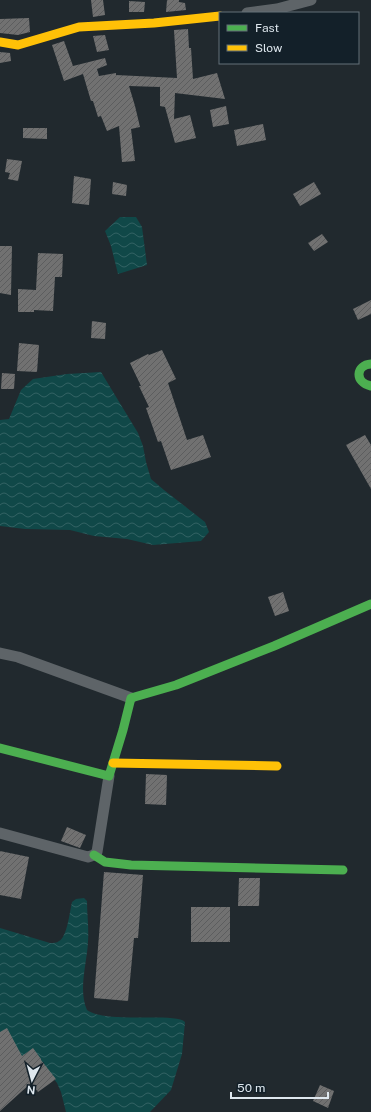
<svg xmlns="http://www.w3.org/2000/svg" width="371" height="1112" font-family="'Public Sans',sans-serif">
<defs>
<pattern id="water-waves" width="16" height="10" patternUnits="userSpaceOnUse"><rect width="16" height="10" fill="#104848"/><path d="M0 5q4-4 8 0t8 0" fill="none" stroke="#326263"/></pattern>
<pattern id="building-hatch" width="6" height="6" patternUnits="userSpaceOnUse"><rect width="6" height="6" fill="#717171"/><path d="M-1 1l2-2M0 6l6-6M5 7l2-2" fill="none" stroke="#5c5d5e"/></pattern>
</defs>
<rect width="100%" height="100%" fill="#21292e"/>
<g fill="url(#water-waves)">
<polygon points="120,217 136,217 142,227 147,265 118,274 111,246 105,231"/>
<polygon points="101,372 138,433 143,446 146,462 151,479 164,490 205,522 209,532 201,541 153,545 127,539 94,536 70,530 25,529 0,526 0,420 9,419 21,390 33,379 67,374"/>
<path d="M84,898l3,3c0,13 2,27 1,41 -1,21 -10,48 -1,68 19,14 89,2 98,12l-3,32 -11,36 -21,22h-84l-5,-20 -4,-9 -6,-8 -51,-25v-122l50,15c3,0 7,0 9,-2 8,-3 11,-31 13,-39l4,-3z"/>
</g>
<g fill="url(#building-hatch)">
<polygon points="91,0 103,0 105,15 93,17"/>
<polygon points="167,0 179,0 179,2 185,3 186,10 166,12"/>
<polygon points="129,1 145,2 144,12 129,12"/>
<polygon points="29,18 30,32 18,35 0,33 0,19"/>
<polygon points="188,29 189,48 191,48 193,79 217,73 225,99 175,93 174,119 190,115 196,138 175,143 165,107 160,106 160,87 129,86 135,106 140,127 131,129 135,161 122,162 119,126 107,131 101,116 98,117 93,101 91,101 83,74 64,81 52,45 64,41 73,66 105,58 107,65 97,69 99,76 116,73 116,75 177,78 174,30"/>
<polygon points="105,35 109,50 97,52 93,36"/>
<polygon points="0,52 10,53 11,61 0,63"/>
<polygon points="226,106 229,124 213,127 210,110"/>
<polygon points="263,124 266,140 237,146 234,130"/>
<polygon points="23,128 47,128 47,139 23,138"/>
<polygon points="7,159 22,161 18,181 8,179 10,173 5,172"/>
<polygon points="74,176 91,179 89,205 72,203"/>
<polygon points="113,182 127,185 126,196 112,194"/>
<polygon points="314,182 321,194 300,206 293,194"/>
<polygon points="322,234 328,242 314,251 308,243"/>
<polygon points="0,246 12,246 11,295 0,293"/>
<polygon points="38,253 63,254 62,277 55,277 53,311 34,310 34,312 18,312 18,289 36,290"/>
<polygon points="371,300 371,314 358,320 353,309"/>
<polygon points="92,321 106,323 105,339 91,338"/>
<polygon points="19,343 39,345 37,372 17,371"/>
<polygon points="162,350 176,379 168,383 187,440 203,435 211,457 171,470 161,441 158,442 146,408 149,407 139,386 141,386 130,363 148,354 149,355"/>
<polygon points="2,373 15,374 14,389 1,389"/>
<polygon points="365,435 371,445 371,489 346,445"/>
<polygon points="283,592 289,611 275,616 268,597"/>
<polygon points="146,774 167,775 166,805 145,804"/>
<polygon points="67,827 86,835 80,848 61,841"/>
<polygon points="0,851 29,857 21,899 0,895"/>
<polygon points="104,872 143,875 138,938 134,938 128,1001 94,998"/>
<polygon points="239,878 260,878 259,906 238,906"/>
<rect x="191" y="907" width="39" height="35"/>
<polygon points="7,1028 22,1056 33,1048 41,1059 41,1060 56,1079 38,1092 31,1083 0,1111 0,1032"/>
<polygon points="320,1085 334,1091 328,1108 313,1101"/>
</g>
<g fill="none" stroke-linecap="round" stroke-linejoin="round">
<g stroke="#5e6468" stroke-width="11">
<polyline points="247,13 277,9 311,0"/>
<polyline points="0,653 18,657 131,698"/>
<polyline points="0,833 88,857 94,855 97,852 109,776"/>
</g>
<g stroke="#4caf50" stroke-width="9">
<path d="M371,364c-15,1 -17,18 0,22"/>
<polyline points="0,748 109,776 123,730 131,698 176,685 274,646 371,604"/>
<polyline points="94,855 105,862 131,865 343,870"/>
</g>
<g stroke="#ffc107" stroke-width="9">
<polyline points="0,42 18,45 79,27 154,23 220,16"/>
<polyline points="113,763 277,766"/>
</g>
</g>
<rect x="219" y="12" width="140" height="52" fill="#132029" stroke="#647078"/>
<rect x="227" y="25" width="20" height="6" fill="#4caf50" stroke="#647078"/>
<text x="255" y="32" font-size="12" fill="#dee7ee">Fast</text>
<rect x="227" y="45" width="20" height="6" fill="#ffc107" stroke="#647078"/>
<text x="255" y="52" font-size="12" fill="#dee7ee">Slow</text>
<g transform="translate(32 1080) rotate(186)" stroke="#132029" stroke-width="3" paint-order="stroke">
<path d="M0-3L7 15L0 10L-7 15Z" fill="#dee7ee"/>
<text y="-6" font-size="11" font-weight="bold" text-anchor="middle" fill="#dee7ee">N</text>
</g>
<path d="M231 1092v6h97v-6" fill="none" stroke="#dee7ee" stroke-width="2"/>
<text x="237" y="1092" font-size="12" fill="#dee7ee" stroke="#132029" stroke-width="3" paint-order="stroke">50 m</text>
</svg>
